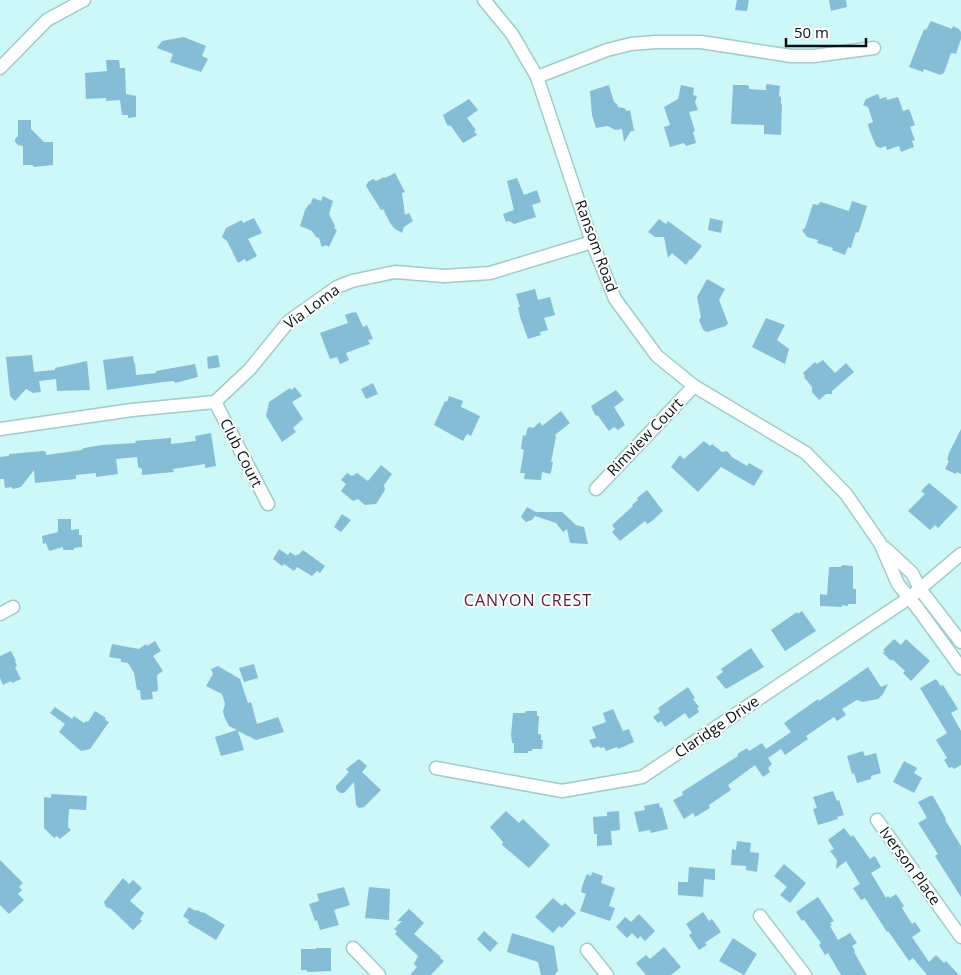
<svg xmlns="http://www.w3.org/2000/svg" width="961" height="975" font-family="'Open Sans',sans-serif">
<rect width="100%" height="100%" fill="#cef8f7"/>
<g fill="#84bdd5">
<polygon points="737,0 749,0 747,11 735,10"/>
<polygon points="829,0 846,0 847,7 831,11"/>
<polygon points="931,21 952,29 953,26 959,29 961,32 961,39 956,54 951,53 944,73 940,75 924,69 923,72 909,67 924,29 926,30"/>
<polygon points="184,37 206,46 202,56 208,59 201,72 170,62 173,54 157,48 162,41"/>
<polygon points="106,60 119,60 120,68 125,68 126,94 136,96 136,117 128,118 128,115 122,115 120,100 106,101 106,98 86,99 85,73 107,71"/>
<polygon points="609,85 614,102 617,104 618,107 624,108 627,111 630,110 634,131 631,131 624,142 622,129 615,130 608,126 596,128 592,115 590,91"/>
<polygon points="681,85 694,88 693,95 697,96 695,102 698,110 689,112 695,131 693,132 696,143 686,146 684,143 670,147 664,127 670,125 664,107 678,99"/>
<polygon points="733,85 746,85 749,86 749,89 766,90 766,85 768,84 780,86 779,96 781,97 781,104 782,104 781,135 764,134 764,125 731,124"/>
<polygon points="878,94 880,99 886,97 887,100 898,97 903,111 909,109 915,125 910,127 915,140 912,141 914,147 901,152 899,146 887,150 886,146 880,148 876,146 869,129 868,124 873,122 868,107 863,105 866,99"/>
<polygon points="469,99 478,110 467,118 476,130 474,131 477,135 463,143 451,126 447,125 443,115"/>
<polygon points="18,120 31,120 31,129 44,142 53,142 53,165 34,167 32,165 23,165 23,146 18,145 15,142 15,139 18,136"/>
<polygon points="395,173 405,192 402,193 405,215 409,213 413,221 404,227 402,233 395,229 390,223 383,209 381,210 366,186 368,182 373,179 376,181 384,177 385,178"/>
<polygon points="517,178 524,195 537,190 541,202 532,205 536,217 514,224 509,221 506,222 503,214 514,210 507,181"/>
<polygon points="323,196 333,201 329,214 335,226 334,228 337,230 329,247 326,245 322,247 319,238 316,237 312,231 300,226 305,210 309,204 310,205 313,198 321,201"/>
<polygon points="852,201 867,206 860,228 858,233 856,232 851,248 848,247 845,255 832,250 833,248 817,243 818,240 807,237 802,230 805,228 813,204 818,205 819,203 821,202 849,211"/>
<polygon points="254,218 262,233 248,239 257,256 246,262 245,259 238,263 227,241 222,237 226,228 242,220 243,223"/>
<polygon points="710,218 723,221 721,233 708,230"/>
<polygon points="659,219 666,224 668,221 702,246 691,260 690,259 686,265 672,253 668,258 664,237 655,237 648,232"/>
<polygon points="707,279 725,289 719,300 728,323 726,326 707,332 703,330 699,320 701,317 697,297"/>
<polygon points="535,289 538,300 550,297 555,315 544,318 548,330 540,332 541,335 528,339 520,317 518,307 520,307 516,294"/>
<polygon points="353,312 353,313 356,312 358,316 363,327 367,325 373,339 368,340 370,344 346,353 349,360 340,364 337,357 330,359 320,333 348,323 345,315"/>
<polygon points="766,318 785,325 777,340 789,349 785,364 752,347"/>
<polygon points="32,355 34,372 55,370 55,368 87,361 90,390 57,391 56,379 39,381 41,392 33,393 26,389 15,401 10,396 6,357"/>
<polygon points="218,355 220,367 208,369 207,357"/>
<polygon points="133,356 134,363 135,363 136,375 156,373 156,371 195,364 198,377 175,383 174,381 163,382 107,390 103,360"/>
<polygon points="823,360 835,373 846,363 854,372 832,391 832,394 826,394 819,400 812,392 812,387 804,377 805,376 803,373 815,362 817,364"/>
<polygon points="373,383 378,394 366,399 361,389"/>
<polygon points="295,387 302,396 292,402 303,419 293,428 296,432 282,442 266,416 269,402 290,388 291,390"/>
<polygon points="616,390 624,400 614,407 625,425 618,430 614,427 609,431 598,416 595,415 591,406"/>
<polygon points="449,396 463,401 461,407 480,416 471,436 467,434 463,441 434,425 445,401 447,402"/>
<polygon points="561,411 570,423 555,435 556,437 551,462 553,462 551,472 550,474 542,472 541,480 524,479 525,473 520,473 524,450 521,449 523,435 526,436 527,429 529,427 533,428 540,422 542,426"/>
<polygon points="961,429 961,474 957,472 956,474 945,469 949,461 947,460 949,453"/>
<polygon points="211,433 216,466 205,468 205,464 173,469 174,472 142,475 142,469 138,467 137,457 116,459 118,474 96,477 96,473 76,475 76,479 35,483 34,470 21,487 13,489 11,487 5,488 4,479 0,479 0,457 9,456 9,454 43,451 46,452 46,455 82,450 84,448 102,445 136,443 135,441 169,438 171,438 171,444 196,441 195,436"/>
<polygon points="704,441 710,446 712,444 722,452 727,451 732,457 747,466 749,463 763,471 754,486 721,467 698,492 671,467 680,455 684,459"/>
<polygon points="381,465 392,474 384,485 385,490 376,504 365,505 358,499 353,501 341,491 346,484 341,480 347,473 352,476 357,473 368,481"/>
<polygon points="929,483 958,507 938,528 935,525 930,530 908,511 925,494 921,491"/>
<polygon points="647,490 663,511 652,521 647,524 645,521 620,541 612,532 615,529 612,525 633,506 632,505 638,500 637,498"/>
<polygon points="527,507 536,512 562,512 576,525 584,527 588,544 570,543 567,529 563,532 556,523 535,516 532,520 526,522 521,517"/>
<polygon points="342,514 351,520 341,532 334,527"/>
<polygon points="58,519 71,519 71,530 79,529 79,535 82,535 82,547 74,548 74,550 63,550 63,547 49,551 46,543 43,544 42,536 58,532"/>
<polygon points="279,549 288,555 290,552 296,556 297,554 298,555 303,550 325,566 320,573 317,571 312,576 297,567 294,571 284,564 282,566 273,559"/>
<polygon points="842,565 853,566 853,589 856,589 856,604 848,604 848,606 842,605 842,607 820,606 820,594 827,595 829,567 841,567"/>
<polygon points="802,611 816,631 785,651 771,630 797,612 798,614"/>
<polygon points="894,639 901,645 906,639 930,661 911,681 903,673 905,671 892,659 891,661 883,653 885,651 883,650"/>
<polygon points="155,641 161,651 153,656 163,671 157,675 158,691 152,692 153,699 143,700 141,699 140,690 137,690 134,673 128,663 121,662 121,659 109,657 112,644 139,649 146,644 147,646"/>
<polygon points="751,648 764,667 726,689 716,677 723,672 721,669"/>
<polygon points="11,651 16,661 15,661 17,666 15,667 21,679 12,683 11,681 3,685 0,678 0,656"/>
<polygon points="254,664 258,678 244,682 239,668"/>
<polygon points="218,666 240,679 248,703 251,702 257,724 278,717 284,732 256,740 238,731 244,750 221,756 215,737 237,730 229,726 224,716 223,711 225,704 222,694 206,686 213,674 211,669"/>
<polygon points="868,667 881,687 888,684 883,694 878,699 863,702 857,700 842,709 846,715 837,721 834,717 806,736 808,739 785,755 781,749 768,758 772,764 768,768 770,772 763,777 755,765 728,785 731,790 709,805 710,808 695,817 693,813 684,819 673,800 683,795 682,792 738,756 737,754 747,748 749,751 762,743 766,749 791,732 784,723 818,699 819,701"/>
<polygon points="936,679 941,686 943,685 958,709 951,713 961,731 961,765 954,769 952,767 949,768 944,760 947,758 936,740 947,733 920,688"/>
<polygon points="688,687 695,698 693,699 699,707 697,708 699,712 689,719 685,713 665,727 661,721 658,723 653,717 660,712 658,708"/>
<polygon points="55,707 72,719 74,716 84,723 86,721 88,722 95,711 106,718 105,720 109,722 90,749 81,751 59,732 65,724 50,713"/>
<polygon points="613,709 623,731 629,729 634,742 618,749 617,747 606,751 604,747 600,748 599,746 593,748 589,740 596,738 592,727 606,722 603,713"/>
<polygon points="526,711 537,711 537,716 539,716 538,734 541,734 541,740 543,740 542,749 532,749 532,751 528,751 528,753 514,753 514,743 512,743 511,735 513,713 525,713"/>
<polygon points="863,751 865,756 876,753 881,773 871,776 871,779 857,783 854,773 852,774 847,756"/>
<polygon points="359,759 367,766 362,772 381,790 364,807 359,808 356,805 354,782 344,793 340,793 336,789 336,786 349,772 346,769"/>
<polygon points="904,761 917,768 914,773 922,778 914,793 893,782"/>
<polygon points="833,791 837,801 839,800 844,815 837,817 838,819 818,825 813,809 817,808 813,797"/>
<polygon points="51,794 87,796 86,810 69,809 68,827 71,830 60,839 57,836 54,838 44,828 44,797 51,798"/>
<polygon points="930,796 933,796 946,819 945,820 961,846 961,897 935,856 938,854 918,823 927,818 918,802"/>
<polygon points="659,803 660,808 662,807 668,829 651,833 650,830 639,832 634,812 645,810 644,806"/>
<polygon points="506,811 519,823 523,819 550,845 529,868 502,845 503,842 490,827"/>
<polygon points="619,811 620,830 611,831 612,845 597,846 597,834 594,834 593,817 607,816 607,812"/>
<polygon points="844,828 851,837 853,835 870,859 874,856 876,858 881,867 871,873 886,898 888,896 890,898 896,894 904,906 902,908 912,924 915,922 921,931 912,937 929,962 936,955 944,963 946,961 959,975 927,975 913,958 909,961 888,931 887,932 865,898 861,900 853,888 860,884 846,861 836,869 837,860 830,851 834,849 828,840"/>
<polygon points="737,841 751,843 750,852 759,853 757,872 746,870 746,866 731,865 732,849 736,850"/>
<polygon points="0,860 23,883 19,887 22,890 18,894 24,900 9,914 0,905"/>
<polygon points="784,864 806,883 790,903 780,895 787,887 774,876"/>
<polygon points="689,867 715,869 715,880 704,879 703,897 678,895 678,882 688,882"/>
<polygon points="592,872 603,876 601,883 615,888 609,906 615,908 610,921 580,911 586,894 581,892 583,884 586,876 587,874 591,876"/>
<polygon points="123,878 129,884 133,880 142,888 130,901 144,913 140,919 142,921 133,930 111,909 106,907 104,902"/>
<polygon points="344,887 350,905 334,910 339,925 320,930 317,920 315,921 309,904 319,901 317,894"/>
<polygon points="369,887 390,889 389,920 365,918"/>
<polygon points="818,897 834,921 830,923 832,925 830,926 838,940 850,933 852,936 857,943 852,946 855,951 854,952 867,975 841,975 828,953 825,955 819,945 821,943 804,920 802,921 796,912"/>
<polygon points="553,898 562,906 565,903 576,913 562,928 559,926 553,933 535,917"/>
<polygon points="189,907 196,911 197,910 203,913 203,912 225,925 216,940 188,923 189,920 183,916"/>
<polygon points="409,909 424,923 414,934 441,957 440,958 444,961 431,975 410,975 417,967 414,964 418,956 395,934 397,931 394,929 402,921 397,921"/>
<polygon points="703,912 709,921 712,919 721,932 705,943 707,945 699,950 689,935 692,933 686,924"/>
<polygon points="639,914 655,931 645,941 640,936 638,939 632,933 627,938 616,927 625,917 631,922"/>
<polygon points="484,931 498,943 490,952 477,939"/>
<polygon points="512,933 554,946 558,971 554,975 541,975 538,962 507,952"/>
<polygon points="733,938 757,954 744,975 719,961"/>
<polygon points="664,947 681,967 671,975 646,975 636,963 646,955 650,959"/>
<polygon points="316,948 331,948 331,971 307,972 307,970 301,970 301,949 316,949"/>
</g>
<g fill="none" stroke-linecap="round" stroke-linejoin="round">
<g stroke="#a1cac9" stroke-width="15">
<g id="minor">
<polyline points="484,0 512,34 537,77 592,242 615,299 657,356 694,386 806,453 846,494 880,543 898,584 919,610 961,668"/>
<polyline points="0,68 47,20 84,0"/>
<polyline points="537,77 607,50 631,44 656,42 701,42 791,56 814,56 874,48"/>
<polyline points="215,402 268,504"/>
<polyline points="0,429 132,410 215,402 250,369 289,321 337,287 352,281 395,272 444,276 490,273 592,242"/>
<polyline points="596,489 694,386"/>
<polyline points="885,548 912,573 920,589 961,642"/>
<polyline points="0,614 13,607"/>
<polyline points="436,768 562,791 642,777 909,598 961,554"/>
<polyline points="877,820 961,937"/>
<polyline points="760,916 805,975"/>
<polyline points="353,948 379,975"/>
<polyline points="587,950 607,975"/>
</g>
</g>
<use href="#minor" stroke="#fff" stroke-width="12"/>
</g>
<g text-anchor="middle" stroke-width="4" stroke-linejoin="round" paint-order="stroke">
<g font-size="15" fill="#041212" stroke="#fff">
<text transform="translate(596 246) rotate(70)" y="5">Ransom Road</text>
<text transform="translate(312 307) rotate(-36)" y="5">Via Loma</text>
<text transform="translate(645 437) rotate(-46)" y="5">Rimview Court</text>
<text transform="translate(241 453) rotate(63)" y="5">Club Court</text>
<text transform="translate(717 727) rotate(-34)" y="5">Claridge Drive</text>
<text transform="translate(910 866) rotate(54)" y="5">Iverson Place</text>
</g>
<g font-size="16" letter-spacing="1" fill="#5a1938" stroke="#fff">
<text x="528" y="606">CANYON CREST</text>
</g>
</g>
<path d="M786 38v8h80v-8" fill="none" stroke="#041212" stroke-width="2.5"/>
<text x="794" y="38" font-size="15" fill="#041212" stroke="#ffffff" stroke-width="4" paint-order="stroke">50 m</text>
</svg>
